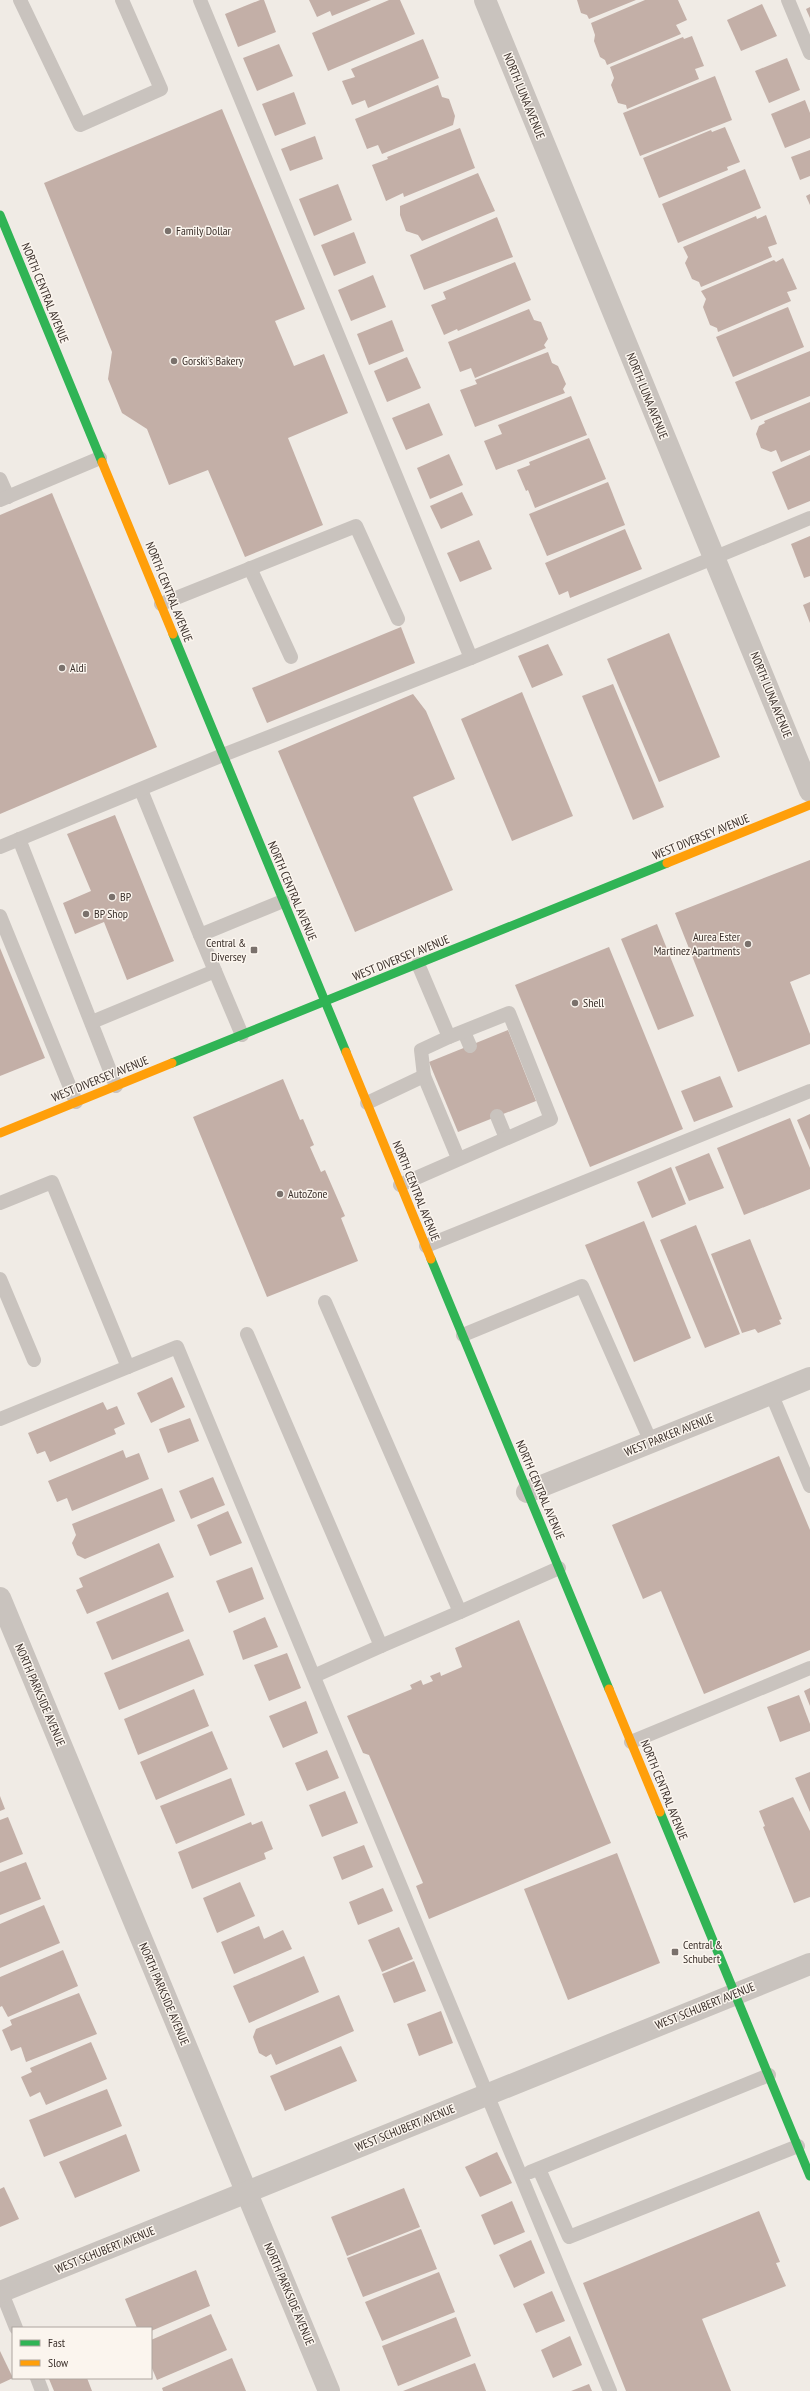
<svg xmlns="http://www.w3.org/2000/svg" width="810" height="2391" font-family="'PT Sans Narrow',sans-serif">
<rect width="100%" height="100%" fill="#f0ebe5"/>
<g fill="#c3afa7">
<polygon points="260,0 264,0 276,32 238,47 225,14"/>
<polygon points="309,0 371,0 332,16 330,11 317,17"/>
<polygon points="389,0 400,0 415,34 328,71 312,33"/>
<polygon points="577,0 636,0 589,19 587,15 581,13"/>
<polygon points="645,0 678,0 687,20 676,25 681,34 607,65 605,60 600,57 594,41 595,35 591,23"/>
<polygon points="762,4 777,36 741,51 727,20"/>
<polygon points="810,7 810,18 806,9"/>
<polygon points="692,36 704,66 695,69 699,79 627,109 626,105 618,103 611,85 614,78 610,67 683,37 684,39"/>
<polygon points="423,39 439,78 368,108 365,100 352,105 342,81 355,77 351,69"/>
<polygon points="279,44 293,76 257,91 243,58"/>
<polygon points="787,58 800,90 769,103 755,71"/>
<polygon points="715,76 732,120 640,156 623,113"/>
<polygon points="438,85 442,97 449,99 455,116 453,125 382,154 378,145 367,149 355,119"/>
<polygon points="294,92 306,124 275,136 262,104"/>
<polygon points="805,100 810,113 810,138 785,148 771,114"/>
<polygon points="222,109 305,309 275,321 294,366 324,354 348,413 288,438 323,525 245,557 208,470 169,485 147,429 122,413 108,379 112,352 44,183"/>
<polygon points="725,127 740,162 727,167 728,170 659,198 643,158 711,130 712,132"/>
<polygon points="460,128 475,168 404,197 403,193 386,201 372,165 388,159 387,157"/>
<polygon points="315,136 323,159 290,171 281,149"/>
<polygon points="810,150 810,176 800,180 791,157"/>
<polygon points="745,169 761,208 678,243 662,204"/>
<polygon points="478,173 495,211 422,241 418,235 406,231 400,215 400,206"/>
<polygon points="338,184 352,220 314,236 299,199"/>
<polygon points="810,194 810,205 806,196"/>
<polygon points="766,215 777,244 768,247 772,257 701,287 699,282 692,279 685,263 688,257 683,247 756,216 757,219"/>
<polygon points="497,217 513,257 424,290 410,255"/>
<polygon points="354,232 366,263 334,276 321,245"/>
<polygon points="783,258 797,289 787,292 791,301 718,332 717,328 710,325 703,307 706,299 701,291 774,260 776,262"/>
<polygon points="515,262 531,300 458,331 457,329 444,335 431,305 446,299 443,292"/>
<polygon points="373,275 386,307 351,321 338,290"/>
<polygon points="788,307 804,347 733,377 716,337"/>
<polygon points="529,309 534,320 541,322 548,339 544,345 546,348 475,378 471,368 460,372 448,342"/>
<polygon points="392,320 404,351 369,365 357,334"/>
<polygon points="810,351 810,396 751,420 735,382"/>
<polygon points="548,352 552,363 558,366 566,384 563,389 565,393 475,427 460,390 477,384 475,380"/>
<polygon points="407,357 421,388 387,402 374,371"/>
<polygon points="571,396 587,435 496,470 484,441 502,434 498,425"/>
<polygon points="810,402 810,450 781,462 776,450 771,452 761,448 756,434 759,426 765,423 764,421"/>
<polygon points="429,403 443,435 406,450 392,418"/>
<polygon points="589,438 606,479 535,508 528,490 526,491 517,470 530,465 529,462"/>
<polygon points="449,454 463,485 430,499 417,468"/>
<polygon points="810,455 810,501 788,510 772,472"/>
<polygon points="608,482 625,525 547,556 529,514"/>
<polygon points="462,492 473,515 441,529 430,506"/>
<polygon points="52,493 157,747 0,814 0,515"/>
<polygon points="625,529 642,569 570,598 568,591 559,595 545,563"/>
<polygon points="810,536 810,576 804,578 791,544"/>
<polygon points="479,540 492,569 460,582 447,553"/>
<polygon points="810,602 810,623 803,605"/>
<polygon points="401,627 415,663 267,723 252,688"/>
<polygon points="669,633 720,757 659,782 607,659"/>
<polygon points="548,644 563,675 532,688 518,656"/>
<polygon points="613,684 664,807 633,820 582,696"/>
<polygon points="522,692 573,816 512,841 461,719"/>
<polygon points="413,694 426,711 455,779 413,797 453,890 355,932 278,751"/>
<polygon points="115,815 174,961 127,980 104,922 75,934 63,903 91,891 67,834"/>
<polygon points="810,860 810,974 790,982 810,1034 810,1044 738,1072 675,913"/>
<polygon points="657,924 694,1016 658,1030 621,939"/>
<polygon points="609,947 683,1129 590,1167 515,985"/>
<polygon points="0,948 45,1058 0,1076"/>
<polygon points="508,1030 536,1101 458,1132 429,1062"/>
<polygon points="720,1076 733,1107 694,1122 681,1091"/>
<polygon points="283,1079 300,1120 303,1119 314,1145 310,1147 321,1172 325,1170 345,1216 341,1218 358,1261 267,1297 193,1117"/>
<polygon points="810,1114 810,1150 797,1120"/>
<polygon points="790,1118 810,1168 810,1189 744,1215 717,1148"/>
<polygon points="709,1153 724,1188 689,1201 675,1167"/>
<polygon points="671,1167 686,1204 652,1218 637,1182"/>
<polygon points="644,1221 691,1338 634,1362 585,1245"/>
<polygon points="696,1225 740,1334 705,1348 660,1240"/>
<polygon points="750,1239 782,1319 779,1320 781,1324 758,1333 755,1329 742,1333 711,1254"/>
<polygon points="172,1377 185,1407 151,1423 137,1393"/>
<polygon points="103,1402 107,1410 117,1406 125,1424 114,1429 116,1434 50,1462 45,1451 37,1454 28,1433"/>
<polygon points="190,1418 199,1441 168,1453 159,1429"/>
<polygon points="123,1450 126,1458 139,1453 149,1479 72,1511 67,1498 57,1502 48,1481"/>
<polygon points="779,1456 810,1530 810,1650 704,1694 661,1591 643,1599 612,1525"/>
<polygon points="213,1477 225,1505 191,1519 179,1491"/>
<polygon points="162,1488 175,1521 85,1559 77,1555 72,1543 76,1535 72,1524"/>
<polygon points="228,1511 242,1543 210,1556 197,1525"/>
<polygon points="159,1543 174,1577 87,1614 76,1590 83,1587 79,1578"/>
<polygon points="252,1567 264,1599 229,1613 216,1581"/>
<polygon points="168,1592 184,1631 112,1660 96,1622"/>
<polygon points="265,1617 278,1647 243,1660 233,1631"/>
<polygon points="519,1620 611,1843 429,1919 416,1886 423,1883 369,1755 363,1753 347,1716 412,1689 410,1685 421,1680 423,1685 433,1681 430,1676 440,1672 441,1676 462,1667 455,1648"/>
<polygon points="189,1639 204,1675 119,1710 104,1673"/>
<polygon points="287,1653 301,1688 269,1701 254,1665"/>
<polygon points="810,1688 810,1706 804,1691"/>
<polygon points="194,1689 209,1726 138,1755 124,1719"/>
<polygon points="799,1695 810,1724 810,1731 780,1742 767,1707"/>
<polygon points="306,1701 318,1733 283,1748 269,1716"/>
<polygon points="212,1731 228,1769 156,1800 140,1762"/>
<polygon points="327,1750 339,1778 307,1791 295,1763"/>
<polygon points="810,1772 810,1812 795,1778"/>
<polygon points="231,1778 245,1815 176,1844 160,1806"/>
<polygon points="345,1791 358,1823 322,1837 309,1805"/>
<polygon points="0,1796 5,1809 0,1811"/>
<polygon points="793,1797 810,1831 810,1897 794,1903 763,1827 765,1826 759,1811"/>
<polygon points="8,1817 23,1854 0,1863 0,1820"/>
<polygon points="262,1821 273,1849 264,1853 266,1859 192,1889 178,1852 251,1822 252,1825"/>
<polygon points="364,1845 373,1867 342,1880 333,1857"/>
<polygon points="617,1853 660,1963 568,2000 524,1889"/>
<polygon points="26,1862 41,1899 0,1915 0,1872"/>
<polygon points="240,1882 255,1916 217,1933 203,1898"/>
<polygon points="383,1888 393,1911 358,1925 349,1902"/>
<polygon points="44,1905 60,1943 0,1968 0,1924"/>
<polygon points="259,1926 264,1939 283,1930 292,1949 234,1974 221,1942"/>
<polygon points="399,1927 413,1959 382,1972 368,1940"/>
<polygon points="63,1950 78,1986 8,2017 2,2006 0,2007 0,1977"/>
<polygon points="304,1956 319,1992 249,2023 233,1986"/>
<polygon points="414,1961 426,1991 394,2003 382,1974"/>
<polygon points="79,1993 97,2034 26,2062 21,2047 11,2051 2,2030 12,2025 10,2020"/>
<polygon points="339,1995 354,2031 276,2065 271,2054 266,2057 259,2053 253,2037 256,2029"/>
<polygon points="441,2011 453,2043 419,2056 407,2024"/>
<polygon points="91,2042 107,2079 46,2105 40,2092 30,2097 21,2077 32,2072 30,2068"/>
<polygon points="341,2046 357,2081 285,2111 270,2076"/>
<polygon points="107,2089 122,2126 44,2157 29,2120"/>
<polygon points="126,2134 140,2171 75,2198 59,2162"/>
<polygon points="497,2152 512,2183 480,2197 465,2167"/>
<polygon points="4,2187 19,2219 0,2227 0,2189"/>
<polygon points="404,2188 420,2227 347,2256 331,2217"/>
<polygon points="512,2201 525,2232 494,2245 481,2215"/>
<polygon points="759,2211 780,2262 776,2263 786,2286 702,2319 731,2391 626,2391 583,2283"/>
<polygon points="421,2229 437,2269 363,2297 347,2258"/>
<polygon points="531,2240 545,2273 514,2288 499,2255"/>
<polygon points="196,2270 210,2306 151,2331 151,2328 137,2328 125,2299"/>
<polygon points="439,2272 455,2312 382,2341 365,2302"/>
<polygon points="552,2291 565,2321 536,2333 523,2304"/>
<polygon points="211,2314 227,2350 157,2380 151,2366 151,2340"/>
<polygon points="456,2317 471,2356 398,2386 382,2346"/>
<polygon points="570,2336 582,2365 553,2378 541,2350"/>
<polygon points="0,2351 13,2378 0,2384"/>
<polygon points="232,2358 246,2391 163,2391 162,2388"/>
<polygon points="475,2363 486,2391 403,2391"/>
<polygon points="52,2378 87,2378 92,2391 54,2391 49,2379"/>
<polygon points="589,2384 592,2391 571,2391"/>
</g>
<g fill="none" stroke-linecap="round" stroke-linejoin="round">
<g stroke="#c9c3be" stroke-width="14">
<polyline points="20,0 80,125 161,89 122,0"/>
<polyline points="200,0 471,658"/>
<polyline points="788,0 810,53"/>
<polyline points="0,479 8,497"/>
<polyline points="0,500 100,458"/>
<polyline points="250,568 291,657"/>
<polyline points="161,604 356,526 398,619"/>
<polyline points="141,790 200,935"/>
<polyline points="19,839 116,1086"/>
<polyline points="0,847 223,755 471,658 810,518"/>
<polyline points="0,916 76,1102"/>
<polyline points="215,971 200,935 283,901"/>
<polyline points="92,1022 215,971 242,1035"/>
<polyline points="464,1032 470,1046"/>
<polyline points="449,1037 421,1050 424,1076 458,1158"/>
<polyline points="367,1103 424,1076"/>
<polyline points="497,1116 506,1138"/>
<polyline points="400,1185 551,1119 509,1013 449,1037 418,964"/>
<polyline points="0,1203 52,1182 128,1367"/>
<polyline points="426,1246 810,1091"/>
<polyline points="0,1279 34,1360"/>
<polyline points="325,1302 460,1612 559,1568"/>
<polyline points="247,1334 381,1646 460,1612"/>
<polyline points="463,1335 582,1286 651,1442"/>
<polyline points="771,1393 810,1486"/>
<polyline points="0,1419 177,1347 610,2391"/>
<polyline points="314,1676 381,1646"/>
<polyline points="631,1742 810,1668"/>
<polyline points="539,2169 569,2237 798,2146"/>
<polyline points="530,2172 769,2075"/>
<polyline points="0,2288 16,2328"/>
<polyline points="37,2378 42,2391"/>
</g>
<g stroke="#c9c3be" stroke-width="22">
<polyline points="485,0 810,791"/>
<polyline points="527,1492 810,1378"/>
<polyline points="0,1598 329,2391"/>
<polyline points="0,2292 810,1964"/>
</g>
<g stroke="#30b455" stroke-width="9">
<polyline points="0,215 102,462"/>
<polyline points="173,634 346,1052"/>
<polyline points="172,1063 667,863"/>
<polyline points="431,1259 609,1689"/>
<polyline points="660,1812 810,2176"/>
</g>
<g stroke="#ff9f0a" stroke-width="9">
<polyline points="102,462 173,634"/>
<polyline points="667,863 810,805"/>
<polyline points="346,1052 431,1259"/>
<polyline points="0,1133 172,1063"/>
<polyline points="609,1689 660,1812"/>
</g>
</g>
<g fill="#7a716c" stroke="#fbf5ee" stroke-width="1.5">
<circle cx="168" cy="231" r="4"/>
<circle cx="174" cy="361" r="4"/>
<circle cx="62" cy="668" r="4"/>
<circle cx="112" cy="897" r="4"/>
<circle cx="86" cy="914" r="4"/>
<circle cx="748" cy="944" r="4"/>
<rect x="250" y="946" width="8" height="8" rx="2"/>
<circle cx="575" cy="1003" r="4"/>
<circle cx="280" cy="1194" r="4"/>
<rect x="671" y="1948" width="8" height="8" rx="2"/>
</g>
<g text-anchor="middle" stroke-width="3" stroke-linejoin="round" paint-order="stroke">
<g font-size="12" fill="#3b302b" stroke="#fbf5ee">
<text transform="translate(524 96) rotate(68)" y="4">NORTH LUNA AVENUE</text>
<text transform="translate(45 293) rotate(68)" y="4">NORTH CENTRAL AVENUE</text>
<text transform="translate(647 396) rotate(68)" y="4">NORTH LUNA AVENUE</text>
<text transform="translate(169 592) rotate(68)" y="4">NORTH CENTRAL AVENUE</text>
<text transform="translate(771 695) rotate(68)" y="4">NORTH LUNA AVENUE</text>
<text transform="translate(701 837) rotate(-22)" y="4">WEST DIVERSEY AVENUE</text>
<text transform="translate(292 891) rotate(67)" y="4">NORTH CENTRAL AVENUE</text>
<text transform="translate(401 958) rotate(-22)" y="4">WEST DIVERSEY AVENUE</text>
<text transform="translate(100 1079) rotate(-22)" y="4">WEST DIVERSEY AVENUE</text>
<text transform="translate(416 1191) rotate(68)" y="4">NORTH CENTRAL AVENUE</text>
<text transform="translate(669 1435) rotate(-22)" y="4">WEST PARKER AVENUE</text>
<text transform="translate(540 1490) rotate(67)" y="4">NORTH CENTRAL AVENUE</text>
<text transform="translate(40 1695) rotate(67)" y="4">NORTH PARKSIDE AVENUE</text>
<text transform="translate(664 1790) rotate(68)" y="4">NORTH CENTRAL AVENUE</text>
<text transform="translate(164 1994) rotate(67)" y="4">NORTH PARKSIDE AVENUE</text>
<text transform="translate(705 2006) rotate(-22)" y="4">WEST SCHUBERT AVENUE</text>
<text transform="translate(405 2128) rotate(-22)" y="4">WEST SCHUBERT AVENUE</text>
<text transform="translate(105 2250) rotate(-22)" y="4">WEST SCHUBERT AVENUE</text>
<text transform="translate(289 2294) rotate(67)" y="4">NORTH PARKSIDE AVENUE</text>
</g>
<g font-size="12" fill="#3b302b" stroke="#fbf5ee" text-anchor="start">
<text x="176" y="235">Family Dollar</text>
<text x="182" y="365">Gorski’s Bakery</text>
<text x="70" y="672">Aldi</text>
<text x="120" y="901">BP</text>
<text x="94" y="918">BP Shop</text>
<text x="740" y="941" text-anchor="end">Aurea Ester<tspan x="740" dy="14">Martinez Apartments</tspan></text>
<text x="246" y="947" text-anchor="end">Central &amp;<tspan x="246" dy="14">Diversey</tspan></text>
<text x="583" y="1007">Shell</text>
<text x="288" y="1198">AutoZone</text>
<text x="683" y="1949">Central &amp;<tspan x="683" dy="14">Schubert</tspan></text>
</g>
</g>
<rect x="12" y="2327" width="140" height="52" fill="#fbf5ee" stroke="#aea6a0"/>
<rect x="20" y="2340" width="20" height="6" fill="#30b455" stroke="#aea6a0"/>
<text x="48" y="2347" font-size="12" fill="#3b302b">Fast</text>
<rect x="20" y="2360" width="20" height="6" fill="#ff9f0a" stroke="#aea6a0"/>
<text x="48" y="2367" font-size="12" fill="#3b302b">Slow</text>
</svg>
